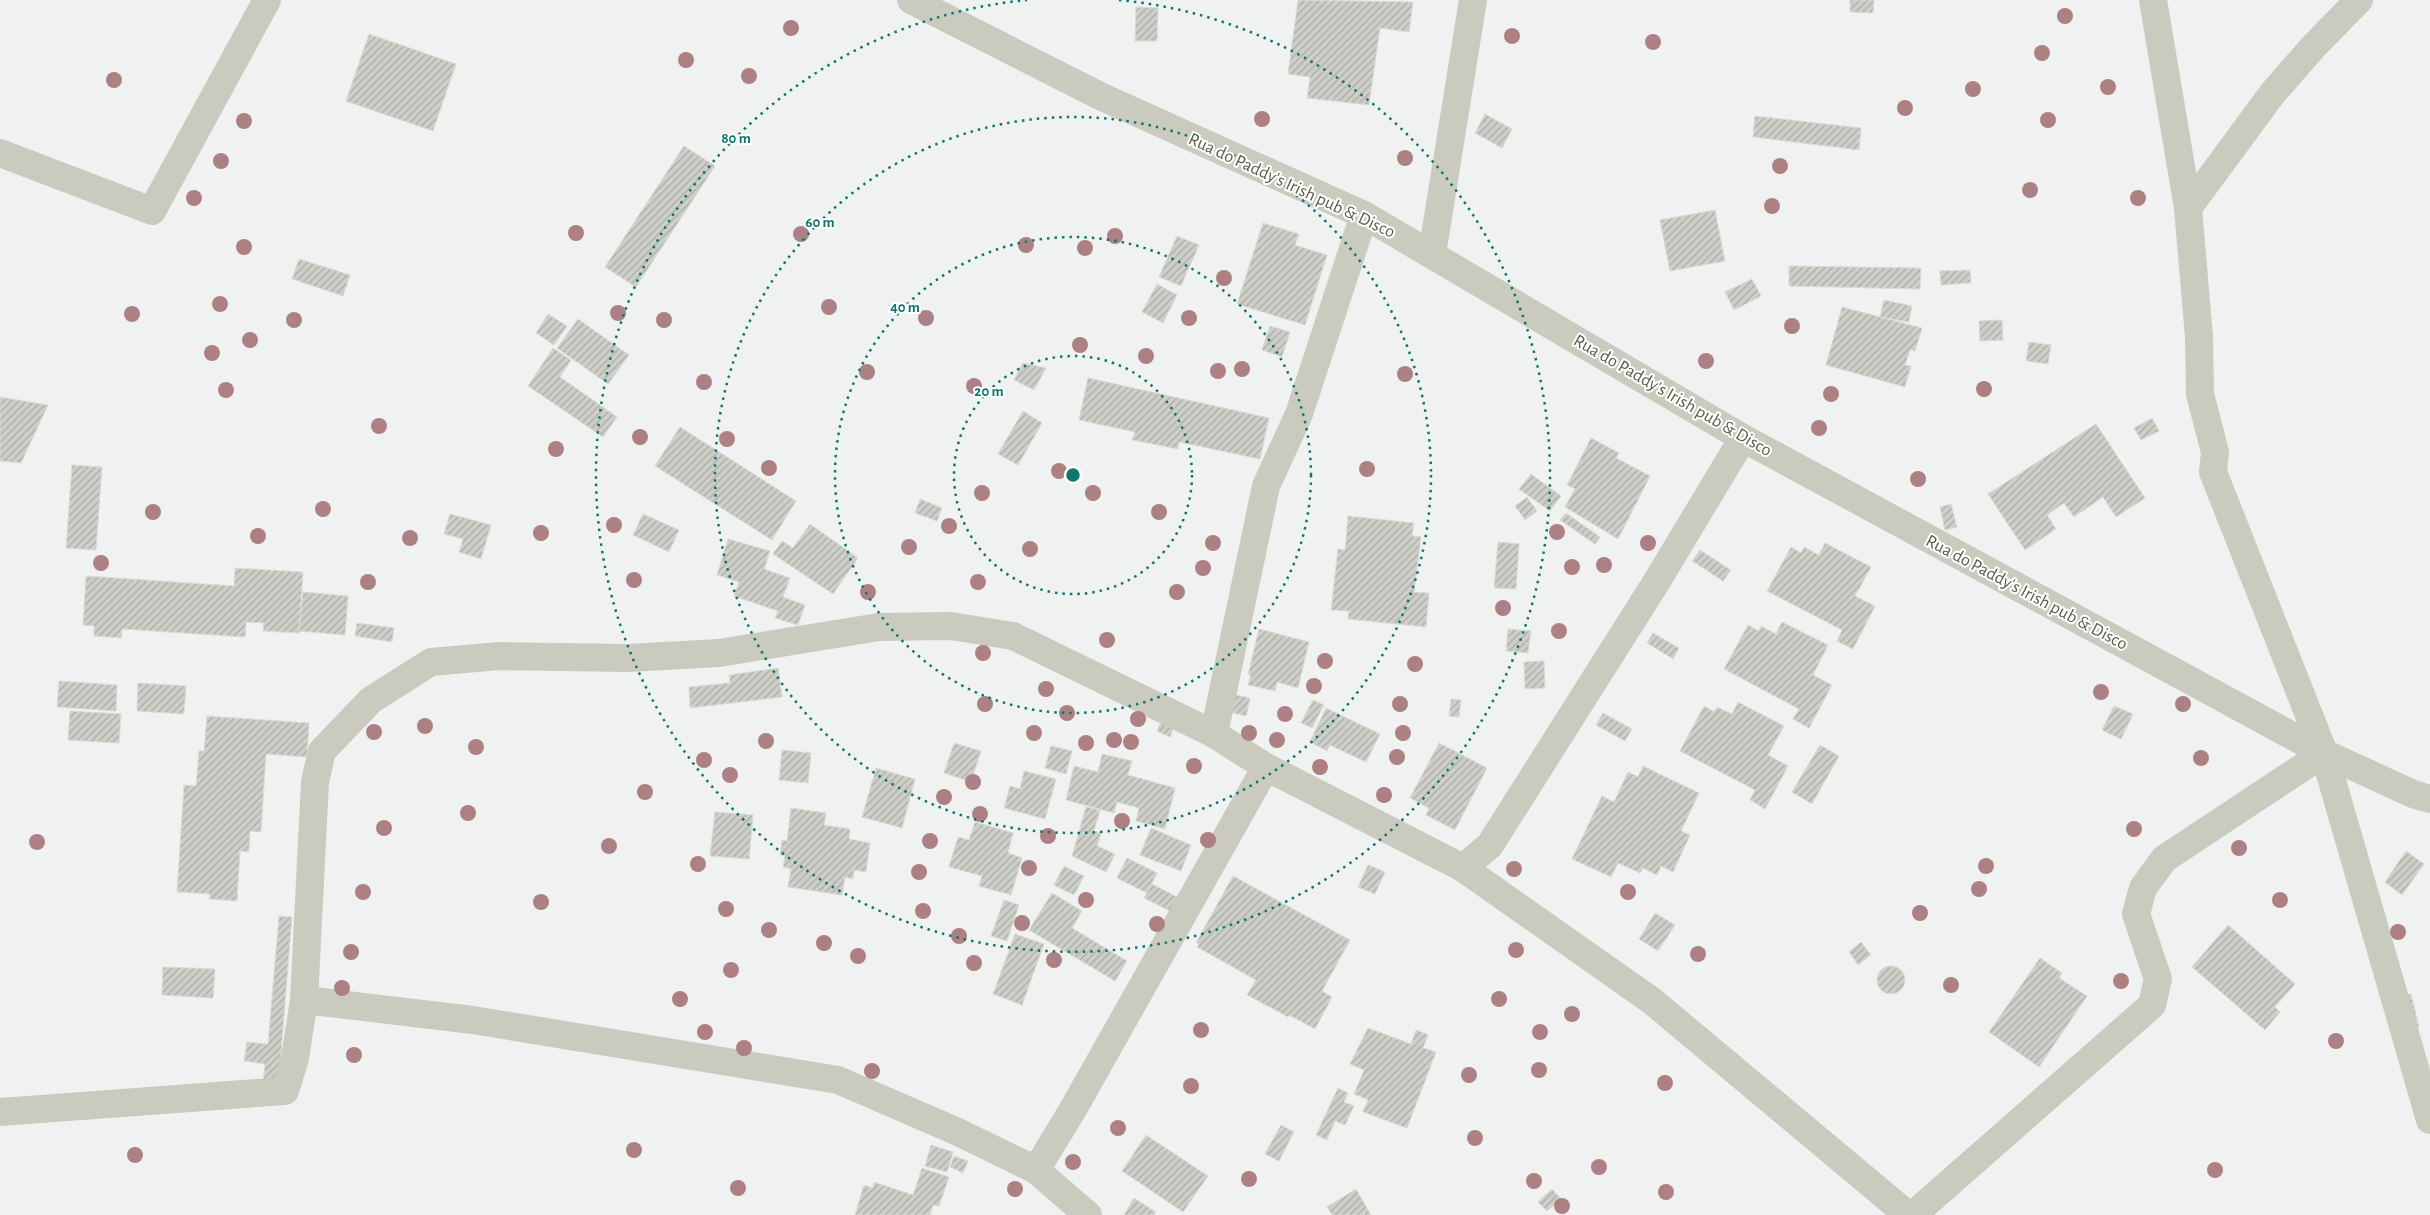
<svg xmlns="http://www.w3.org/2000/svg" width="2430" height="1215" font-family="'Alegreya Sans',sans-serif">
<defs>
<pattern id="building-hatch" width="6" height="6" patternUnits="userSpaceOnUse" patternTransform="scale(1.25)"><rect width="6" height="6" fill="#cecfc8"/><path d="M-1 1l2-2M0 6l6-6M5 7l2-2" fill="none" stroke="#aaaba4"/></pattern>
</defs>
<rect width="100%" height="100%" fill="#f0f2f2"/>
<g fill="url(#building-hatch)" stroke="#dadbd5">
<polygon points="1298,0 1413,2 1409,32 1380,28 1369,105 1307,98 1310,77 1288,74"/>
<polygon points="1850,0 1874,0 1873,13 1850,12"/>
<polygon points="1136,7 1158,8 1157,41 1135,41"/>
<polygon points="369,34 456,64 433,131 346,101"/>
<polygon points="1485,114 1512,129 1502,148 1475,133"/>
<polygon points="1755,116 1861,128 1859,150 1753,137"/>
<polygon points="684,146 715,166 636,287 605,267"/>
<polygon points="1715,210 1725,261 1670,271 1660,220"/>
<polygon points="1263,223 1299,234 1295,245 1327,255 1305,325 1237,304"/>
<polygon points="1177,236 1199,245 1181,286 1159,277"/>
<polygon points="299,259 350,275 343,296 292,279"/>
<polygon points="1789,266 1921,268 1920,289 1789,286"/>
<polygon points="1970,270 1971,283 1941,285 1940,271"/>
<polygon points="1752,279 1761,296 1734,310 1725,292"/>
<polygon points="1157,284 1177,295 1163,323 1142,312"/>
<polygon points="1884,300 1912,306 1909,322 1880,317"/>
<polygon points="1842,307 1922,328 1915,351 1910,350 1905,365 1911,366 1905,387 1826,365"/>
<polygon points="548,314 567,326 554,345 536,333"/>
<polygon points="578,319 629,355 608,384 557,348"/>
<polygon points="2002,320 2003,340 1980,341 1979,321"/>
<polygon points="1270,326 1290,332 1282,357 1262,350"/>
<polygon points="2029,342 2051,345 2048,364 2026,361"/>
<polygon points="553,348 571,360 560,377 617,417 603,437 528,386"/>
<polygon points="1023,363 1046,368 1034,390 1014,380"/>
<polygon points="1088,378 1269,418 1260,459 1179,442 1178,449 1132,440 1135,432 1079,420"/>
<polygon points="0,397 48,405 21,463 0,461"/>
<polygon points="1023,411 1042,423 1018,465 998,454"/>
<polygon points="2152,418 2159,431 2141,440 2134,428"/>
<polygon points="2096,424 2145,498 2116,517 2103,497 2074,517 2064,503 2047,515 2056,529 2025,550 1988,494"/>
<polygon points="680,427 796,501 772,540 655,466"/>
<polygon points="1591,438 1619,453 1616,458 1650,476 1618,539 1565,507 1575,489 1567,485"/>
<polygon points="72,465 102,467 96,550 66,548"/>
<polygon points="1531,474 1561,496 1550,511 1519,489"/>
<polygon points="1527,497 1537,511 1525,520 1515,506"/>
<polygon points="920,499 942,508 937,521 915,513"/>
<polygon points="1951,504 1957,527 1945,530 1940,507"/>
<polygon points="1566,513 1600,537 1595,544 1560,520"/>
<polygon points="450,514 491,525 481,559 459,552 463,539 444,534"/>
<polygon points="643,514 679,530 669,552 633,535"/>
<polygon points="1348,516 1414,523 1412,536 1421,537 1414,592 1429,593 1426,627 1348,619 1349,611 1331,610 1338,549 1345,550"/>
<polygon points="810,524 858,558 833,594 773,554 782,541 793,548"/>
<polygon points="728,539 770,551 764,569 790,578 783,597 805,605 798,625 775,618 778,611 734,596 739,582 717,575"/>
<polygon points="1498,542 1519,544 1516,589 1494,588"/>
<polygon points="1825,543 1871,567 1855,596 1875,606 1853,649 1837,641 1842,630 1767,591 1791,547 1801,553 1804,547 1819,555"/>
<polygon points="1700,550 1731,570 1723,581 1692,561"/>
<polygon points="235,568 303,572 299,633 263,631 264,623 246,622 245,637 122,629 121,638 94,636 94,626 83,625 86,576 234,586"/>
<polygon points="303,592 348,596 345,635 299,631"/>
<polygon points="1782,622 1828,645 1813,675 1832,685 1809,728 1793,719 1799,709 1724,669 1748,625 1759,631 1761,626 1776,634"/>
<polygon points="357,623 394,628 392,642 355,636"/>
<polygon points="1259,629 1309,642 1298,688 1277,682 1275,691 1248,685 1251,675 1248,675"/>
<polygon points="1508,629 1531,631 1528,653 1506,651"/>
<polygon points="1653,633 1679,648 1673,659 1647,643"/>
<polygon points="1544,661 1545,688 1525,689 1524,662"/>
<polygon points="778,668 782,697 690,708 689,687 730,683 729,675"/>
<polygon points="59,681 117,685 116,711 57,707"/>
<polygon points="138,683 186,686 184,714 137,711"/>
<polygon points="1232,694 1250,698 1246,716 1229,712"/>
<polygon points="1451,699 1461,700 1459,717 1449,716"/>
<polygon points="1313,700 1324,705 1312,728 1301,723"/>
<polygon points="1738,702 1784,726 1768,755 1788,766 1765,809 1750,800 1755,790 1680,751 1704,706 1714,712 1717,707 1732,714"/>
<polygon points="2114,706 2133,714 2121,739 2102,730"/>
<polygon points="1326,708 1380,734 1366,762 1330,745 1327,751 1310,742"/>
<polygon points="70,711 121,714 119,743 68,740"/>
<polygon points="1603,713 1632,729 1625,741 1596,725"/>
<polygon points="207,716 309,723 307,757 266,754 261,832 250,831 249,852 240,851 237,901 209,899 210,894 177,892 184,785 196,786 199,751 204,751"/>
<polygon points="1162,719 1175,724 1170,737 1157,731"/>
<polygon points="954,743 981,751 971,782 944,773"/>
<polygon points="1439,743 1487,768 1455,830 1426,815 1429,808 1410,798"/>
<polygon points="1820,745 1839,756 1812,804 1792,792"/>
<polygon points="1051,746 1072,751 1066,774 1045,768"/>
<polygon points="782,750 811,753 808,783 779,780"/>
<polygon points="1102,754 1132,761 1128,775 1175,788 1165,829 1136,821 1139,808 1117,802 1114,813 1066,800 1074,766 1098,772"/>
<polygon points="1643,766 1699,793 1681,831 1690,835 1673,872 1661,866 1657,875 1643,868 1640,873 1618,863 1611,877 1572,859 1602,796 1614,802 1628,772 1638,777"/>
<polygon points="876,768 915,779 902,828 862,817"/>
<polygon points="1024,771 1056,779 1045,819 1004,808 1010,786 1020,789"/>
<polygon points="1086,807 1100,810 1094,831 1101,833 1097,846 1115,854 1106,872 1072,856"/>
<polygon points="791,808 826,813 824,825 850,829 849,839 870,843 866,872 854,870 853,879 845,877 842,895 788,887 791,869 783,867 785,856 780,855 782,840 787,841"/>
<polygon points="715,812 753,815 749,859 710,856"/>
<polygon points="975,822 1013,833 1008,853 1022,858 1011,895 979,886 982,876 949,867 958,837 969,840"/>
<polygon points="1151,828 1191,845 1181,871 1140,855"/>
<polygon points="2406,851 2424,864 2402,895 2385,882"/>
<polygon points="1127,858 1157,873 1147,893 1117,878"/>
<polygon points="1368,865 1385,872 1375,894 1358,887"/>
<polygon points="1064,866 1084,876 1074,895 1054,885"/>
<polygon points="1233,876 1350,940 1322,991 1332,997 1315,1029 1289,1015 1288,1017 1247,995 1256,980 1197,947 1199,944 1196,943"/>
<polygon points="1152,884 1177,897 1170,911 1144,898"/>
<polygon points="1052,893 1082,911 1072,928 1127,961 1115,981 1029,930"/>
<polygon points="1004,900 1019,905 1007,941 991,936"/>
<polygon points="1655,913 1675,925 1658,951 1639,939"/>
<polygon points="279,916 292,917 279,1078 263,1082 265,1064 244,1061 247,1042 268,1044"/>
<polygon points="2228,925 2295,984 2275,1007 2280,1012 2265,1030 2192,967"/>
<polygon points="1015,934 1044,944 1022,1005 993,994"/>
<polygon points="1861,942 1871,955 1858,965 1849,952"/>
<polygon points="2040,958 2062,973 2059,978 2087,996 2039,1067 1989,1032"/>
<circle cx="1891" cy="980" r="14"/>
<polygon points="163,967 215,969 213,998 162,995"/>
<polygon points="2411,994 2419,1027 2406,1029 2399,997"/>
<polygon points="1368,1028 1411,1044 1416,1030 1428,1035 1423,1048 1436,1052 1407,1128 1363,1112 1368,1100 1354,1094 1364,1070 1350,1064"/>
<polygon points="1338,1088 1348,1093 1344,1102 1354,1106 1345,1125 1335,1121 1327,1140 1316,1135"/>
<polygon points="1281,1125 1294,1132 1279,1161 1265,1154"/>
<polygon points="1146,1135 1208,1176 1183,1212 1122,1171"/>
<polygon points="931,1145 953,1152 947,1172 925,1166"/>
<polygon points="954,1156 968,1161 963,1173 950,1167"/>
<polygon points="922,1168 949,1177 939,1206 933,1205 930,1215 855,1215 864,1185 873,1188 874,1182 913,1195"/>
<polygon points="1356,1189 1371,1215 1332,1215 1327,1207"/>
<polygon points="1552,1189 1561,1199 1547,1211 1538,1202"/>
<polygon points="1134,1198 1156,1212 1154,1215 1124,1215"/>
</g>
<g fill="none" stroke-linecap="round" stroke-linejoin="round">
<g stroke="#cbcabe" stroke-width="28">
<polyline points="911,0 1100,96 1364,215 1743,438 2324,753 2413,794 2430,799"/>
<polyline points="2153,0 2188,208 2199,337 2200,394 2215,452 2213,472 2324,753 2430,1120"/>
<polyline points="0,153 152,211 267,0"/>
<polyline points="2188,208 2272,94 2313,47 2359,0"/>
<polyline points="1432,254 1473,0"/>
<polyline points="1214,734 1266,486 1299,414 1364,215"/>
<polyline points="1463,868 1652,1001 1908,1215"/>
<polyline points="304,1000 473,1020 838,1080 958,1132 1036,1170 1072,1111 1266,767"/>
<polyline points="0,1112 285,1091 295,1058 304,1000 315,782 322,751 371,700 431,662 499,656 628,658 719,653 879,627 951,626 1013,636 1214,734 1266,767 1463,868 1490,845 1657,581 1743,438"/>
<polyline points="1036,1170 1088,1215"/>
<polyline points="1913,1215 2152,1005 2158,979 2136,914 2143,888 2164,859 2324,753"/>
</g>
</g>
<g fill="#ad8083">
<circle cx="2065" cy="16" r="8"/>
<circle cx="791" cy="28" r="8"/>
<circle cx="1512" cy="36" r="8"/>
<circle cx="1653" cy="42" r="8"/>
<circle cx="2042" cy="53" r="8"/>
<circle cx="686" cy="60" r="8"/>
<circle cx="749" cy="76" r="8"/>
<circle cx="114" cy="80" r="8"/>
<circle cx="2108" cy="87" r="8"/>
<circle cx="1973" cy="89" r="8"/>
<circle cx="1905" cy="108" r="8"/>
<circle cx="1262" cy="119" r="8"/>
<circle cx="2048" cy="120" r="8"/>
<circle cx="244" cy="121" r="8"/>
<circle cx="1405" cy="158" r="8"/>
<circle cx="221" cy="161" r="8"/>
<circle cx="1780" cy="166" r="8"/>
<circle cx="2030" cy="190" r="8"/>
<circle cx="194" cy="198" r="8"/>
<circle cx="2138" cy="198" r="8"/>
<circle cx="1772" cy="206" r="8"/>
<circle cx="576" cy="233" r="8"/>
<circle cx="801" cy="234" r="8"/>
<circle cx="1115" cy="236" r="8"/>
<circle cx="1026" cy="245" r="8"/>
<circle cx="244" cy="247" r="8"/>
<circle cx="1085" cy="248" r="8"/>
<circle cx="1224" cy="278" r="8"/>
<circle cx="220" cy="304" r="8"/>
<circle cx="829" cy="307" r="8"/>
<circle cx="618" cy="313" r="8"/>
<circle cx="132" cy="314" r="8"/>
<circle cx="926" cy="318" r="8"/>
<circle cx="1189" cy="318" r="8"/>
<circle cx="294" cy="320" r="8"/>
<circle cx="664" cy="320" r="8"/>
<circle cx="1792" cy="326" r="8"/>
<circle cx="250" cy="340" r="8"/>
<circle cx="1080" cy="345" r="8"/>
<circle cx="212" cy="353" r="8"/>
<circle cx="1146" cy="356" r="8"/>
<circle cx="1706" cy="361" r="8"/>
<circle cx="1242" cy="369" r="8"/>
<circle cx="1218" cy="371" r="8"/>
<circle cx="867" cy="372" r="8"/>
<circle cx="1405" cy="374" r="8"/>
<circle cx="704" cy="382" r="8"/>
<circle cx="974" cy="386" r="8"/>
<circle cx="1984" cy="389" r="8"/>
<circle cx="226" cy="390" r="8"/>
<circle cx="1831" cy="394" r="8"/>
<circle cx="379" cy="426" r="8"/>
<circle cx="1819" cy="428" r="8"/>
<circle cx="640" cy="437" r="8"/>
<circle cx="727" cy="439" r="8"/>
<circle cx="556" cy="449" r="8"/>
<circle cx="769" cy="468" r="8"/>
<circle cx="1367" cy="469" r="8"/>
<circle cx="1059" cy="471" r="8"/>
<circle cx="1918" cy="479" r="8"/>
<circle cx="982" cy="493" r="8"/>
<circle cx="1093" cy="493" r="8"/>
<circle cx="323" cy="509" r="8"/>
<circle cx="153" cy="512" r="8"/>
<circle cx="1159" cy="512" r="8"/>
<circle cx="614" cy="525" r="8"/>
<circle cx="949" cy="526" r="8"/>
<circle cx="1557" cy="532" r="8"/>
<circle cx="541" cy="533" r="8"/>
<circle cx="258" cy="536" r="8"/>
<circle cx="410" cy="538" r="8"/>
<circle cx="1213" cy="543" r="8"/>
<circle cx="1648" cy="543" r="8"/>
<circle cx="909" cy="547" r="8"/>
<circle cx="1030" cy="549" r="8"/>
<circle cx="101" cy="563" r="8"/>
<circle cx="1604" cy="565" r="8"/>
<circle cx="1572" cy="567" r="8"/>
<circle cx="1203" cy="568" r="8"/>
<circle cx="634" cy="580" r="8"/>
<circle cx="368" cy="582" r="8"/>
<circle cx="978" cy="582" r="8"/>
<circle cx="868" cy="592" r="8"/>
<circle cx="1177" cy="592" r="8"/>
<circle cx="1503" cy="608" r="8"/>
<circle cx="1559" cy="631" r="8"/>
<circle cx="1107" cy="640" r="8"/>
<circle cx="983" cy="653" r="8"/>
<circle cx="1325" cy="661" r="8"/>
<circle cx="1415" cy="664" r="8"/>
<circle cx="1314" cy="686" r="8"/>
<circle cx="1046" cy="689" r="8"/>
<circle cx="2101" cy="692" r="8"/>
<circle cx="985" cy="704" r="8"/>
<circle cx="1400" cy="704" r="8"/>
<circle cx="2183" cy="704" r="8"/>
<circle cx="1067" cy="713" r="8"/>
<circle cx="1285" cy="714" r="8"/>
<circle cx="1138" cy="719" r="8"/>
<circle cx="425" cy="726" r="8"/>
<circle cx="374" cy="732" r="8"/>
<circle cx="1034" cy="733" r="8"/>
<circle cx="1249" cy="733" r="8"/>
<circle cx="1403" cy="733" r="8"/>
<circle cx="1114" cy="740" r="8"/>
<circle cx="1277" cy="740" r="8"/>
<circle cx="766" cy="741" r="8"/>
<circle cx="1131" cy="742" r="8"/>
<circle cx="1086" cy="743" r="8"/>
<circle cx="476" cy="747" r="8"/>
<circle cx="1397" cy="757" r="8"/>
<circle cx="2201" cy="758" r="8"/>
<circle cx="704" cy="760" r="8"/>
<circle cx="1194" cy="766" r="8"/>
<circle cx="1320" cy="767" r="8"/>
<circle cx="730" cy="775" r="8"/>
<circle cx="973" cy="782" r="8"/>
<circle cx="645" cy="792" r="8"/>
<circle cx="1384" cy="795" r="8"/>
<circle cx="944" cy="797" r="8"/>
<circle cx="468" cy="813" r="8"/>
<circle cx="980" cy="814" r="8"/>
<circle cx="1122" cy="821" r="8"/>
<circle cx="384" cy="828" r="8"/>
<circle cx="2134" cy="829" r="8"/>
<circle cx="1048" cy="836" r="8"/>
<circle cx="1208" cy="840" r="8"/>
<circle cx="930" cy="841" r="8"/>
<circle cx="37" cy="842" r="8"/>
<circle cx="609" cy="846" r="8"/>
<circle cx="2239" cy="848" r="8"/>
<circle cx="698" cy="864" r="8"/>
<circle cx="1986" cy="866" r="8"/>
<circle cx="1029" cy="868" r="8"/>
<circle cx="1514" cy="869" r="8"/>
<circle cx="919" cy="872" r="8"/>
<circle cx="1979" cy="889" r="8"/>
<circle cx="363" cy="892" r="8"/>
<circle cx="1628" cy="892" r="8"/>
<circle cx="1086" cy="900" r="8"/>
<circle cx="2280" cy="900" r="8"/>
<circle cx="541" cy="902" r="8"/>
<circle cx="726" cy="909" r="8"/>
<circle cx="923" cy="911" r="8"/>
<circle cx="1920" cy="913" r="8"/>
<circle cx="1022" cy="923" r="8"/>
<circle cx="1157" cy="924" r="8"/>
<circle cx="769" cy="930" r="8"/>
<circle cx="2398" cy="932" r="8"/>
<circle cx="959" cy="936" r="8"/>
<circle cx="824" cy="943" r="8"/>
<circle cx="1516" cy="950" r="8"/>
<circle cx="351" cy="952" r="8"/>
<circle cx="1698" cy="954" r="8"/>
<circle cx="858" cy="956" r="8"/>
<circle cx="1054" cy="960" r="8"/>
<circle cx="974" cy="963" r="8"/>
<circle cx="731" cy="970" r="8"/>
<circle cx="2121" cy="981" r="8"/>
<circle cx="1951" cy="985" r="8"/>
<circle cx="342" cy="988" r="8"/>
<circle cx="680" cy="999" r="8"/>
<circle cx="1499" cy="999" r="8"/>
<circle cx="1572" cy="1014" r="8"/>
<circle cx="1201" cy="1030" r="8"/>
<circle cx="705" cy="1032" r="8"/>
<circle cx="1540" cy="1032" r="8"/>
<circle cx="2336" cy="1041" r="8"/>
<circle cx="744" cy="1048" r="8"/>
<circle cx="354" cy="1055" r="8"/>
<circle cx="1539" cy="1070" r="8"/>
<circle cx="872" cy="1071" r="8"/>
<circle cx="1469" cy="1075" r="8"/>
<circle cx="1665" cy="1083" r="8"/>
<circle cx="1191" cy="1086" r="8"/>
<circle cx="1118" cy="1128" r="8"/>
<circle cx="1475" cy="1138" r="8"/>
<circle cx="634" cy="1150" r="8"/>
<circle cx="135" cy="1155" r="8"/>
<circle cx="1073" cy="1162" r="8"/>
<circle cx="1599" cy="1167" r="8"/>
<circle cx="2215" cy="1170" r="8"/>
<circle cx="1249" cy="1179" r="8"/>
<circle cx="1534" cy="1181" r="8"/>
<circle cx="738" cy="1188" r="8"/>
<circle cx="1015" cy="1189" r="8"/>
<circle cx="1666" cy="1192" r="8"/>
<circle cx="1562" cy="1206" r="8"/>
</g>
<g fill="none" stroke="#0f766e" stroke-width="2.5" stroke-dasharray="2.5 5">
<circle cx="1073" cy="475" r="119"/>
<circle cx="1073" cy="475" r="238"/>
<circle cx="1073" cy="475" r="358"/>
<path d="M1119 0A477 477 0 1 1 1027 0"/>
</g>
<g text-anchor="middle" stroke-width="4" stroke-linejoin="round" paint-order="stroke">
<g font-size="18" fill="#5c5a4a" stroke="#fff">
<text transform="translate(1292 185) rotate(25)" y="6">Rua do Paddy's Irish pub &amp; Disco</text>
<text transform="translate(1673 395) rotate(30)" y="6">Rua do Paddy's Irish pub &amp; Disco</text>
<text transform="translate(2027 592) rotate(28)" y="6">Rua do Paddy's Irish pub &amp; Disco</text>
</g>
</g>
<circle cx="1073" cy="475" r="8" fill="#0f766e" stroke="#fff" stroke-width="2.5"/>
<g font-size="15" text-anchor="middle" font-weight="bold" fill="#0f766e" stroke="#fff" stroke-width="4" stroke-linejoin="round" paint-order="stroke">
<text x="736" y="143">80 m</text>
<text x="820" y="227">60 m</text>
<text x="905" y="312">40 m</text>
<text x="989" y="396">20 m</text>
</g>
</svg>
